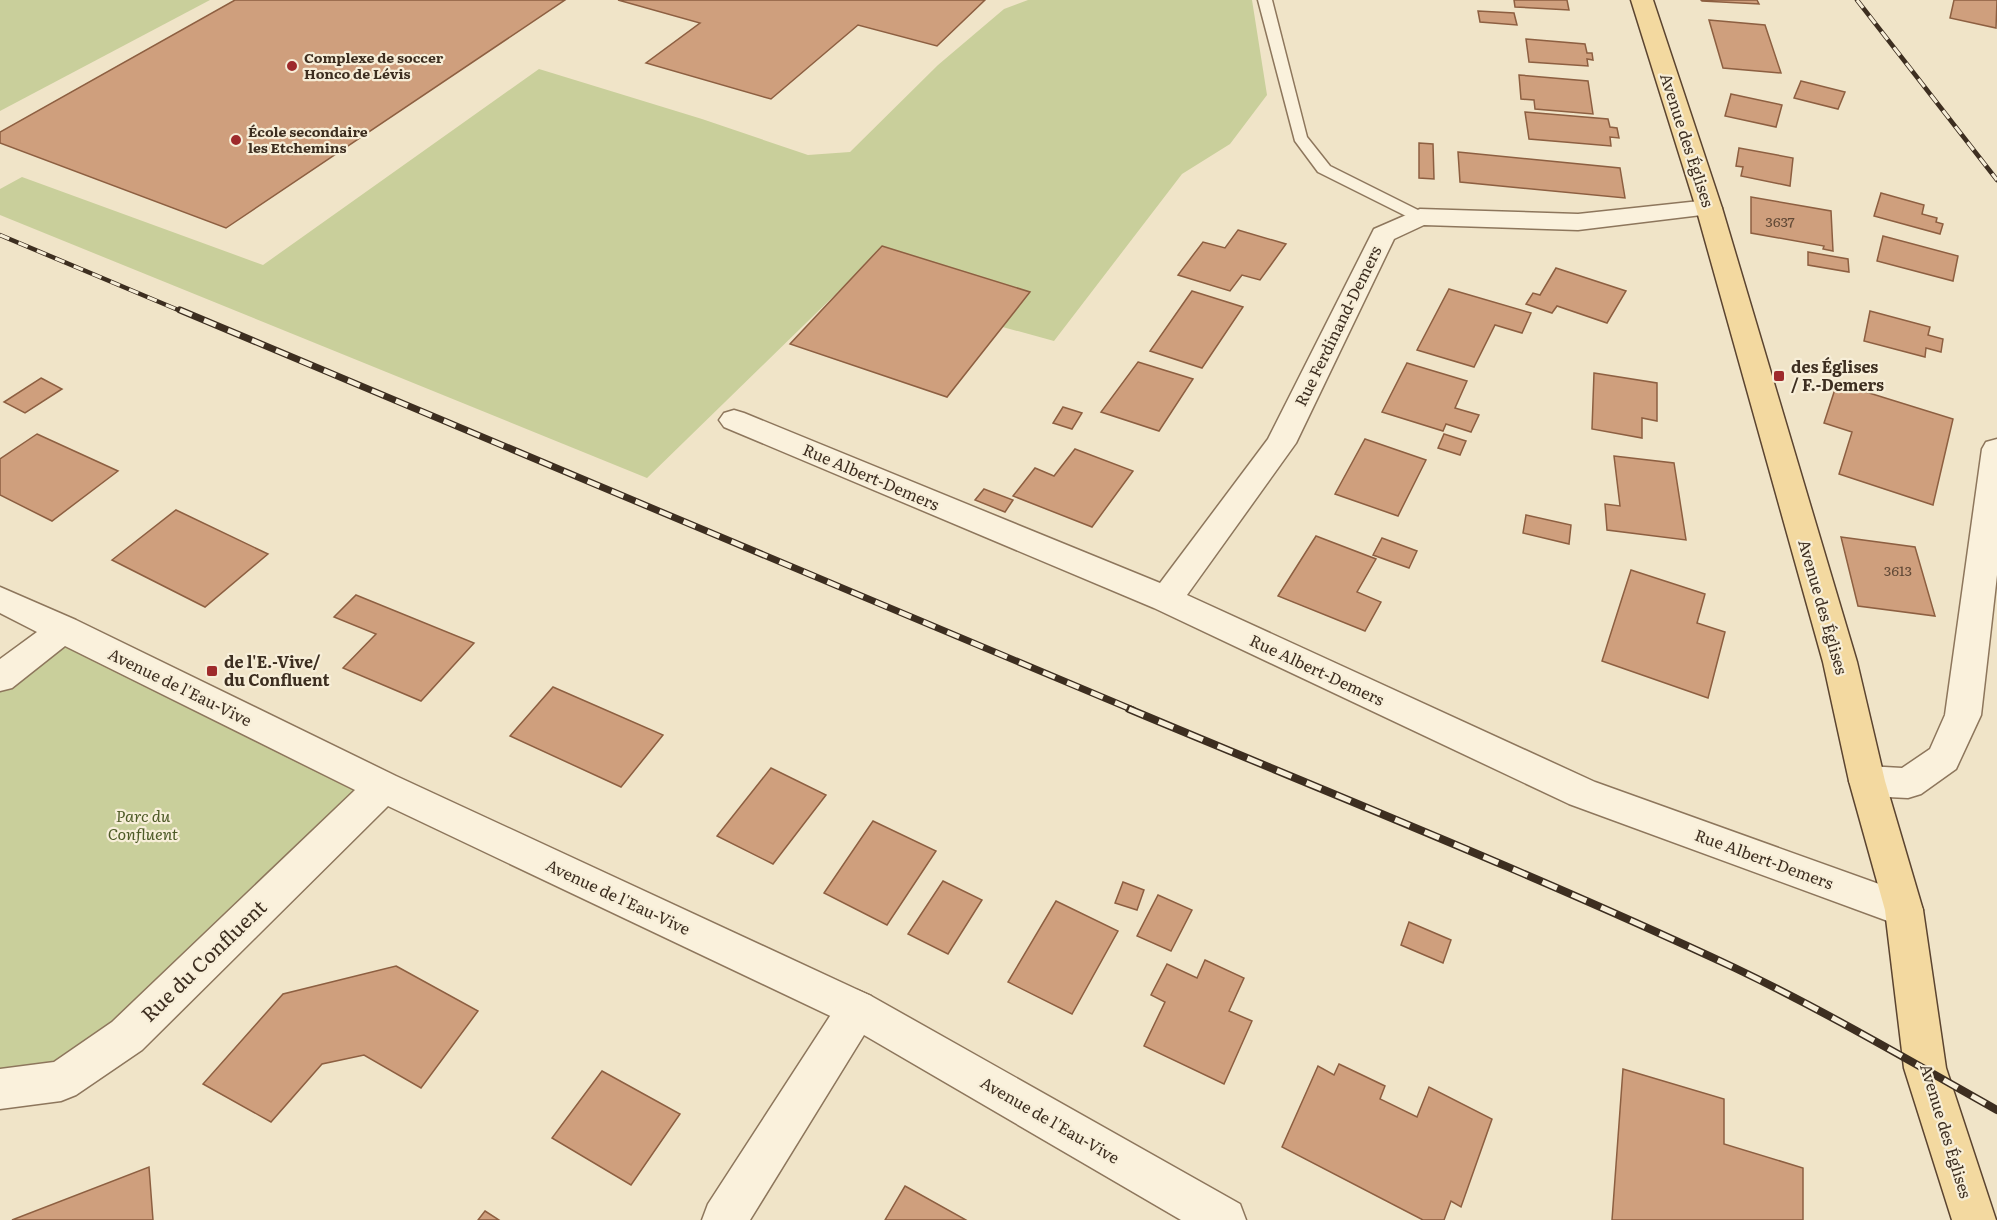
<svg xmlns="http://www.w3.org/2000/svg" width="1997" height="1220" font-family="Literata,serif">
<rect width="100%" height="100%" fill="#f0e4c8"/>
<g fill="#c9cf9b">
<polygon points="0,0 210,0 0,111"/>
<polygon points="1028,0 1252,0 1267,95 1230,144 1182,174 1054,341 846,284 647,478 0,215 0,189 22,177 263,265 539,69 702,119 808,155 850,152 938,65 1004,9"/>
<polygon points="64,629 383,787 127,1036 0,1089 0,678"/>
</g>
<g fill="#cf9f7d" stroke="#8d5f41" stroke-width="1.5">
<polygon points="235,0 565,0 226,228 0,143 0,132"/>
<polygon points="618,0 985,0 937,46 858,25 771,99 646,63 700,23"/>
<polygon points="1514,0 1567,0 1569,10 1515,7"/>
<polygon points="1701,0 1757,0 1759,4 1702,1"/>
<polygon points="1954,0 1997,0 1996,28 1950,18"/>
<polygon points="1478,11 1514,13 1517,25 1480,22"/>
<polygon points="1709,20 1765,25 1781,73 1723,68"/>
<polygon points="1526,39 1585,44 1587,53 1592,53 1593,60 1587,59 1588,66 1529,62"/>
<polygon points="1519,75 1588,81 1593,114 1535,109 1534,100 1521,99"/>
<polygon points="1801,81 1845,92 1838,109 1794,98"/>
<polygon points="1731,94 1782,105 1776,127 1725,116"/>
<polygon points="1525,112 1608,119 1610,127 1617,128 1619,138 1610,137 1611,146 1529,139"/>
<polygon points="1419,143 1433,144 1434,179 1419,178"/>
<polygon points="1739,148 1793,158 1790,186 1741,176 1743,167 1736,166"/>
<polygon points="1458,152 1620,168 1625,198 1460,182"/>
<polygon points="1881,193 1924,205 1922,214 1937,218 1936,222 1943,224 1940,234 1874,216"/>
<polygon points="1751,197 1831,211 1833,251 1823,249 1824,246 1751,233"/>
<polygon points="1238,230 1286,244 1260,280 1242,275 1230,291 1178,275 1203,242 1225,248"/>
<polygon points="1883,236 1958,256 1953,281 1877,261"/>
<polygon points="882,246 1030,292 947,397 790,344"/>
<polygon points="1808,252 1848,259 1849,272 1808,265"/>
<polygon points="1556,268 1626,291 1607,323 1557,306 1552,313 1526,304 1533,293 1540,295"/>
<polygon points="1449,289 1531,313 1522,333 1495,325 1474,367 1417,350"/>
<polygon points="1192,291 1243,307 1202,368 1150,351"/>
<polygon points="1870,311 1930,327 1928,335 1943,339 1941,352 1926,348 1925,357 1864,341"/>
<polygon points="1138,362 1193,379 1159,431 1101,412"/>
<polygon points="1407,363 1467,381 1455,408 1479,415 1471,432 1446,424 1443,431 1382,412"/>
<polygon points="1594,373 1657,383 1657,421 1642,418 1642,438 1592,429"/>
<polygon points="41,378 62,389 25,413 4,402"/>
<polygon points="1837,383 1953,419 1933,505 1839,474 1852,432 1824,423"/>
<polygon points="1063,407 1082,413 1072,429 1053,423"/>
<polygon points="37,434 118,471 52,521 0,495 0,459"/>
<polygon points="1444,434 1466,441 1460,455 1438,448"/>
<polygon points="1365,439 1426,460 1398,516 1335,494"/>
<polygon points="1075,449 1133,471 1092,527 1013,496 1035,468 1054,476"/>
<polygon points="1614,456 1674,463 1686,540 1607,530 1605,504 1620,506"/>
<polygon points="984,489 1013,500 1005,512 975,500"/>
<polygon points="176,510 268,554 205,607 112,560"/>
<polygon points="1526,515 1571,525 1569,544 1523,533"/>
<polygon points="1316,536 1376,559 1357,592 1381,602 1365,631 1278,596"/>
<polygon points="1841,537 1915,547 1935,616 1858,606"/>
<polygon points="1382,538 1417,551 1409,568 1373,555"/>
<polygon points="1631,570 1705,594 1697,623 1725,632 1708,698 1602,661"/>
<polygon points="356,595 474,643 421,701 343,668 376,634 334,617"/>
<polygon points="553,687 663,735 621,787 510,736"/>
<polygon points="771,768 826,795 773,864 717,836"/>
<polygon points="873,821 936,851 887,925 824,893"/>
<polygon points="943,881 982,900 948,954 908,934"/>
<polygon points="1123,882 1144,890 1137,910 1115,903"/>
<polygon points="1158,895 1192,910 1171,951 1137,936"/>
<polygon points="1056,901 1118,931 1072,1014 1008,982"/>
<polygon points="1409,922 1451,940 1443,963 1401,945"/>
<polygon points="1205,960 1244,978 1229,1011 1252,1021 1224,1084 1144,1046 1165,1002 1151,995 1167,964 1197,978"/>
<polygon points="396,966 478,1011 421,1088 364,1055 322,1064 271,1122 203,1084 283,994"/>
<polygon points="1339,1064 1385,1086 1380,1099 1417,1117 1429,1087 1492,1119 1461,1207 1451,1201 1444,1220 1423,1220 1282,1147 1318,1066 1334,1075"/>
<polygon points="1623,1069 1724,1099 1724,1144 1803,1168 1803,1220 1612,1220"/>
<polygon points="602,1071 680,1114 631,1185 552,1138"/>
<polygon points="149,1167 153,1220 12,1220"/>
<polygon points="905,1186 966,1220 885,1220"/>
<polygon points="485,1211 499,1220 478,1220"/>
</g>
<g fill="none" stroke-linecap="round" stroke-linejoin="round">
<g stroke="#8d765c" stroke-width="3">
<polygon id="service" points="1258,0 1272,0 1307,137 1330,166 1426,214 1428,217 1426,220 1414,220 1318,172 1295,141"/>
</g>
<g stroke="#8d765c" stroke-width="3">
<g id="minor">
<polygon points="1709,200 1718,203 1722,208 1718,213 1578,230 1424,225 1394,239 1296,443 1187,595 1595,782 1918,898 1923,910 1918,922 1904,927 1569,804 1154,608 724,427 719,420 724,413 734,410 744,413 1160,583 1268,439 1374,229 1420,209 1578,214"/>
<polygon points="0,587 76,620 396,776 871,996 877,1009 871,1022 857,1028 843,1022 388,806 142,1050 76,1095 61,1101 0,1109 0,1069 54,1062 112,1022 355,790 65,646 12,688 0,691 0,659 37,632 0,613"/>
</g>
</g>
<g stroke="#8d765c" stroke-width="3">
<g id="tertiary">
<polygon points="1997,439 1997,575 1981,715 1956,769 1921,794 1908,798 1867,796 1854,792 1849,781 1854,770 1867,766 1902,768 1930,749 1945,715 1982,449 1986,442"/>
<polygon points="857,990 871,996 1240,1204 1246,1220 1181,1220 864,1035 750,1220 702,1220 708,1204 843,996"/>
</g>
</g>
<g stroke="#5b4430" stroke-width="3">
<polygon id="primary" points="1631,0 1653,0 1722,208 1857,662 1885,781 1923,910 1946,1068 1996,1220 1952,1220 1904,1068 1885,910 1849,781 1823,662 1696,208"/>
</g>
<use href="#service" fill="#faf1dc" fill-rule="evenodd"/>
<use href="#minor" fill="#faf1dc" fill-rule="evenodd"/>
<use href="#tertiary" fill="#faf1dc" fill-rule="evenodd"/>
<use href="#primary" fill="#f3d9a0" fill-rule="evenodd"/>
<g stroke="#3d2e20" stroke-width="4.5">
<g id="rail-far2">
<polyline points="1857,0 1997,180"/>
<polyline points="0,235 183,312"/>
</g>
</g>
<g stroke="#3d2e20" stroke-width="7">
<polyline id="rail-far1" points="180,310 1133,710"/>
</g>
<g stroke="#3d2e20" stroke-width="8">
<path id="rail" d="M1129,709c203,85 407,166 606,259 90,43 175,93 262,142"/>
</g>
<use href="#rail-far2" stroke="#f7eed8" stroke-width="3" stroke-dasharray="10" stroke-linecap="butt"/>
<use href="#rail-far1" stroke="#f7eed8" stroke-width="4.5" stroke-dasharray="13" stroke-linecap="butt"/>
<use href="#rail" stroke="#f7eed8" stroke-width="5" stroke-dasharray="16" stroke-linecap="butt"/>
</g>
<g fill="#9e2a2b" stroke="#f7eed8" stroke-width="2">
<circle cx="292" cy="66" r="6"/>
<circle cx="236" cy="140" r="6"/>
<rect x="1773" y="370" width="12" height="12" rx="3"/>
<rect x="206" y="665" width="12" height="12" rx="3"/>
</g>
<g text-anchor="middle" stroke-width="4.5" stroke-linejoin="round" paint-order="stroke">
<g font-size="14" font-weight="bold" fill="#3d2e20" stroke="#f7eed8" text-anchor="start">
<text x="304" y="63">Complexe de soccer<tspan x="304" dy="16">Honco de Lévis</tspan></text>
<text x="248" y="137">École secondaire<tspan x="248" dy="16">les Etchemins</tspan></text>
</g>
<g font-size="14" fill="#624a37">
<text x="1780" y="227">3637</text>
<text x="1898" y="576">3613</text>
</g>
<g font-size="16" fill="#3d2e20" stroke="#f7eed8">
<text transform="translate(1687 140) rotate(72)" y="6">Avenue des Églises</text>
<text transform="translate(1338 326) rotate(-64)" y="6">Rue Ferdinand-Demers</text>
<text transform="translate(871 477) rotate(23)" y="6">Rue Albert-Demers</text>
<text transform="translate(1823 607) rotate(74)" y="6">Avenue des Églises</text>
<text transform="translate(1317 670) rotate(25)" y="6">Rue Albert-Demers</text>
<text transform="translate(180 687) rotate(26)" y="6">Avenue de l'Eau-Vive</text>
<text transform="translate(1764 859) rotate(20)" y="6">Rue Albert-Demers</text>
<text transform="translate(618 897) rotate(25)" y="6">Avenue de l'Eau-Vive</text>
<text transform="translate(1050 1120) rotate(30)" y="6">Avenue de l'Eau-Vive</text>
<text transform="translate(1946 1131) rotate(73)" y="6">Avenue des Églises</text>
</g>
<g font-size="16" font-weight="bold" fill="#3d2e20" stroke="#f7eed8" text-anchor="start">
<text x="1791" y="373">des Églises<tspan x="1791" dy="18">/ F.-Demers</tspan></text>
<text x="224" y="668">de l'E.-Vive/<tspan x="224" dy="18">du Confluent</tspan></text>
</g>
<g font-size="16" font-style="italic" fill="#4d5a26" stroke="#f7eed8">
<text x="143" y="822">Parc du<tspan x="143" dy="18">Confluent</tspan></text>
</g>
<g font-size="20" fill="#3d2e20" stroke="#f7eed8">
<text transform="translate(204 961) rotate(-44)" y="7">Rue du Confluent</text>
</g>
</g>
</svg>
